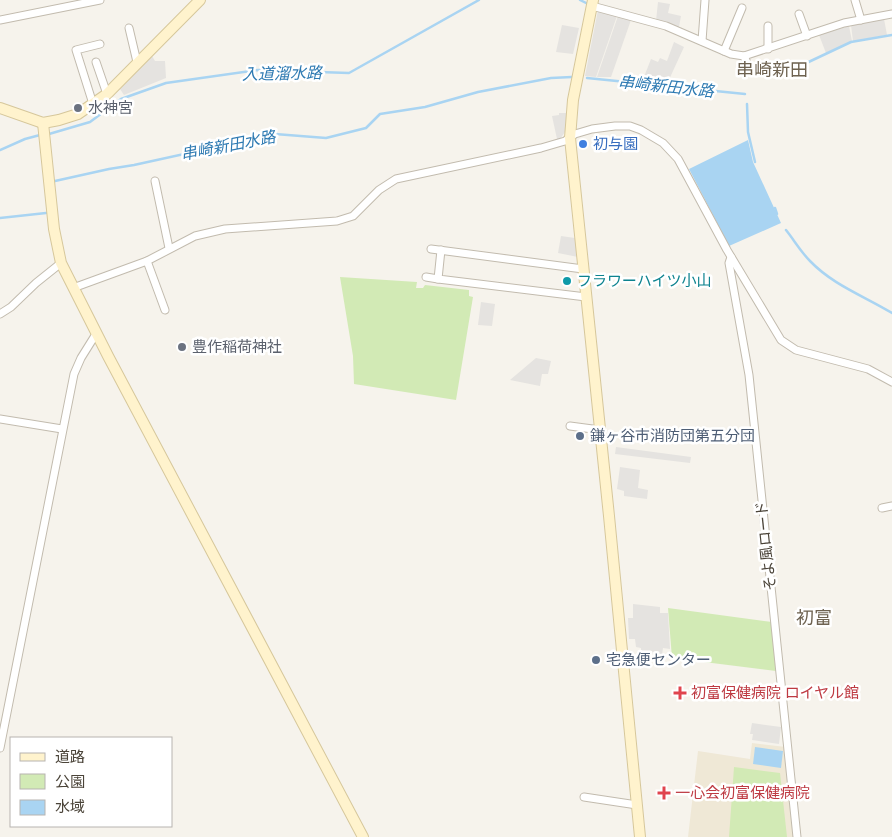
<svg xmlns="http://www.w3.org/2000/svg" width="892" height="837" font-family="'Archivo Narrow','Noto Sans JP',sans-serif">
<rect width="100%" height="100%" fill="#f6f3ec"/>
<polygon fill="#efe8d6" points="752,743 786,747 796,837 688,837 698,751 750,759"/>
<g fill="#d2eab5">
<polygon points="340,277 417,282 416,288 423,288 425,285 469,290 469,296 473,297 456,400 354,384 353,356"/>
<polygon points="668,608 772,622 776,671 672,658"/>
<polygon points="734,767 780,773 787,837 729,837"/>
</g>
<g fill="#e5e3e0">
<polygon points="658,2 670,4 668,13 681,16 679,27 656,21"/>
<polygon points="598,10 617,16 596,77 585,76"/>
<polygon points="618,16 631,20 611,77 597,77"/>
<polygon points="884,19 887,35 853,41 851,25"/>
<polygon points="562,25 579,28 573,54 556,52"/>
<polygon points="849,26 852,41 826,53 819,35"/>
<polygon points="674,42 684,47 667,84 642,82 651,59 658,62 660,58 667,61"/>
<polygon points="152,56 155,61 165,61 166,78 124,95 120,89"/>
<polygon points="559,113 567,113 565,132 560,139 557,139 552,116 559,115"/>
<polygon points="561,236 575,238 578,257 558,253"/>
<polygon points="481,302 495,304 492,326 478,325"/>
<polygon points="536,358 551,361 548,374 542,374 540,386 510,380"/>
<polygon points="616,447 691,457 690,463 615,454"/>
<polygon points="620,467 640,470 638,488 648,490 647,499 624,496 624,491 617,489"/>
<polygon points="633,604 660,607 660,613 668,613 670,649 663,648 662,655 641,653 641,648 636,647 635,639 629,639 628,618 633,618"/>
<polygon points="752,723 781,727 779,744 752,740 753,734 750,734"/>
</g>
<g fill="#a9d4f2">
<polygon points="748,140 753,162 781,223 729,246 689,169"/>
<polygon points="755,747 783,751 781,768 753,764"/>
</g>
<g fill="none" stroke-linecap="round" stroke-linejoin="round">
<g stroke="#a9d4f2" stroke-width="2.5">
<polyline points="580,0 588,4"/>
<polyline points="781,75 851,42 892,35"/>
<polyline points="587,78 745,94"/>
<polyline points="747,104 748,132 755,162"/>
<polyline points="49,134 90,122 121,99 166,83 258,70 349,73 479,0"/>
<polyline points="0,150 25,139 40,135"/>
<polyline points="55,181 109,169 134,165 275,134 326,138 366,128 380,114 425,107 478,92 551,78 572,77"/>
<polyline points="775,208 777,214"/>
<polyline points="0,218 46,213"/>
<path d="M786,230c8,10 15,22 24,31 23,24 54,35 82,52"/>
</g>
<g stroke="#c2bbae" stroke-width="9">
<g id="street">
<polyline points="855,0 861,20"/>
<polyline points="592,6 666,26 731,54 744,56 844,23 892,14"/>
<polyline points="799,14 807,36"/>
<polyline points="0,20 100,0"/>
<polyline points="768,26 768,49"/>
<polyline points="129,28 137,62"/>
<polyline points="702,41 705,0"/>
<polyline points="724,51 742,8"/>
<polyline points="744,56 751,72"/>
<polyline points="96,62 107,94"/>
<polyline points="93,104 76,50 100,44"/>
<polyline points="155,181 169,248"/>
<polyline points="431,249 583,269"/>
<polyline points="441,250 438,279 586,297"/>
<polyline points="731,257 729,263 749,375 797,837"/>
<polyline points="147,261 165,310"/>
<polyline points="426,277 438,279"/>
<polyline points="73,288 147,261 195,236 225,229 337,221 353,216 379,190 396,179 541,148 565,141 575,134 592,129 615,126 630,126 641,130 663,143 678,159 727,250 781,340 796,350 868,369 892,382"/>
<polyline points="0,314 11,307 36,283 61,263"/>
<polyline points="0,419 62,429"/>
<polyline points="570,426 600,430"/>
<polyline points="882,508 892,506"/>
<polyline points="0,748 74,374 81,358 96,334"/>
<polyline points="584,797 637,805"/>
</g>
</g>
<g stroke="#d6c79b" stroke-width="12">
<g id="secondary">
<polyline points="593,0 573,100 570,138 609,516 640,837"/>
<polyline points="0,108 43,123 59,120 78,114 107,94 200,0"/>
<polyline points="43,123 54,229 61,263 108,356 363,837"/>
</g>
</g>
<use href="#street" stroke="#fff" stroke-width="7"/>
<use href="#secondary" stroke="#fff3cd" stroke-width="10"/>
</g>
<g fill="#6b7280" stroke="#fff" stroke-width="2">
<circle cx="78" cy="108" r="5"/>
<circle cx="182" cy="347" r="5"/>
</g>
<circle fill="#3f7fe0" stroke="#fff" stroke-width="2" cx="583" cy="144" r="5"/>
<circle fill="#0f9aa8" stroke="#fff" stroke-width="2" cx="567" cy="281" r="5"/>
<g fill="#5c6f8a" stroke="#fff" stroke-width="2">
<circle cx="580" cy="436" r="5"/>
<circle cx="596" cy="660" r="5"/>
</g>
<g fill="#e0444e" stroke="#fff" stroke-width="2">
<path d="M677.5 685.5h5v5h5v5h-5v5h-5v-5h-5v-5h5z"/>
<path d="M661.5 785.5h5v5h5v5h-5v5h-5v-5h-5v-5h5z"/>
</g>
<g text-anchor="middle" stroke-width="5" stroke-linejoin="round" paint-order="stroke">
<g font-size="15" fill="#5b616d" stroke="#fff" text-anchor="start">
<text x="88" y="113">水神宮</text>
<text x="192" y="352">豊作稲荷神社</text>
</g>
<g font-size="15" fill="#366cbe" stroke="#fff" text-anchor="start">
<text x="593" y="149">初与園</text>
</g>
<g font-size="15" fill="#0d838f" stroke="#fff" text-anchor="start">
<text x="577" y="286">フラワーハイツ小山</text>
</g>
<g font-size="15" fill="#4e5e75" stroke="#fff" text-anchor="start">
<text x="590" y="441">鎌ヶ谷市消防団第五分団</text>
<text x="606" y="665">宅急便センター</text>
</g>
<g font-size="15" fill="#4b4439" stroke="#fff">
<text transform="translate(766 546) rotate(-96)" y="5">そよ風ロード</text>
</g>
<g font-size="15" fill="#be3a42" stroke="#fff" text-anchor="start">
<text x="691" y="698">初富保健病院 ロイヤル館</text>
<text x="675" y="798">一心会初富保健病院</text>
</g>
<g font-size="16" font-style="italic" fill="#2e7ab2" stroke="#fff">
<text transform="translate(282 73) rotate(-1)" y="6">入道溜水路</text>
<text transform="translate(666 86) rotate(6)" y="6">串崎新田水路</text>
<text transform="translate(228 145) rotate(-11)" y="6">串崎新田水路</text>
</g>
<g font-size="18" fill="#6e6250" stroke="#fff">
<text x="772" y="76">串崎新田</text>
<text x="814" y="624">初富</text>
</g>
</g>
<rect x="10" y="737" width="162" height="90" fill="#ffffff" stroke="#b7b4b0"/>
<rect x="20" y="753" width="25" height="8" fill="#fff3cd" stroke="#b7b4b0"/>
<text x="55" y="762" font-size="15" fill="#4b4439">道路</text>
<rect x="20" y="774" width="25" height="15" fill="#d2eab5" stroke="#b7b4b0"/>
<text x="55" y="787" font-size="15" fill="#4b4439">公園</text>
<rect x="20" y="800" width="25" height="15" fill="#a9d4f2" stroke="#b7b4b0"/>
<text x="55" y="812" font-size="15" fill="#4b4439">水域</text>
</svg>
